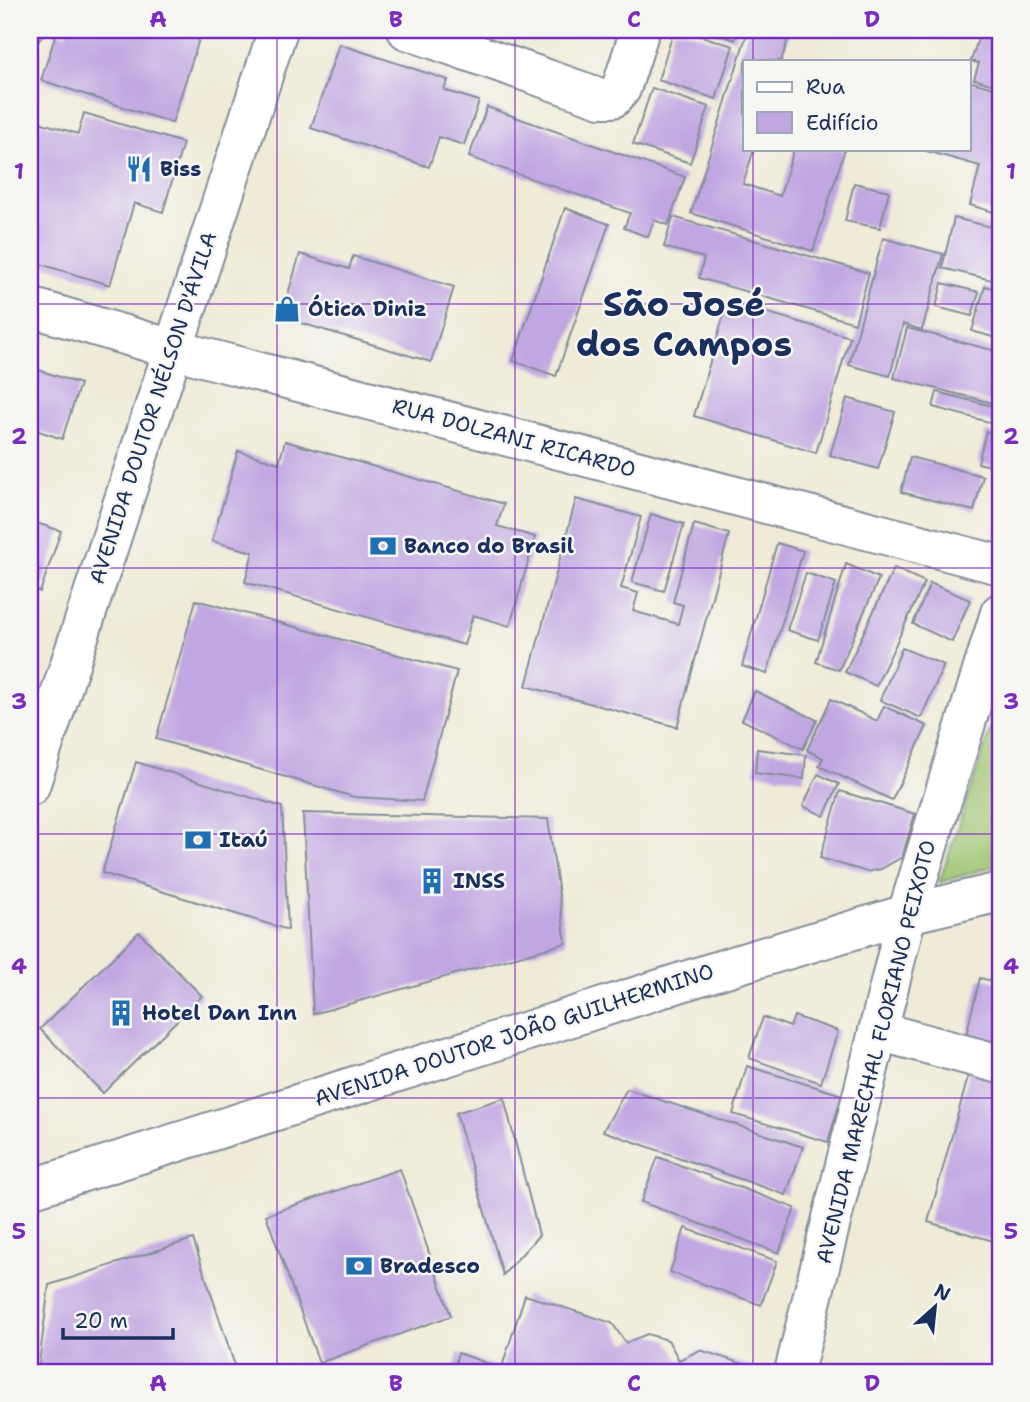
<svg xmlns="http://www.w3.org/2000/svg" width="1030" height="1402" font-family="'Shantell Sans',sans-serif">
<rect width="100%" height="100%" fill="#f6f6f2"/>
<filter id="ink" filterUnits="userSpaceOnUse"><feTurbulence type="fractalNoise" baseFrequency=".0143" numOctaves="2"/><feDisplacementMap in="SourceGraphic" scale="14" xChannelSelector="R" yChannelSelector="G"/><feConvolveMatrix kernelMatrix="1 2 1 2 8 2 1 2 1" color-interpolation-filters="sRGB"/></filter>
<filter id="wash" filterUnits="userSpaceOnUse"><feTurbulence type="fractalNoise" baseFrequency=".00686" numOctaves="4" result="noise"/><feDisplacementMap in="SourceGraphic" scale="28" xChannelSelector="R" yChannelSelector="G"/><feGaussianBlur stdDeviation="1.57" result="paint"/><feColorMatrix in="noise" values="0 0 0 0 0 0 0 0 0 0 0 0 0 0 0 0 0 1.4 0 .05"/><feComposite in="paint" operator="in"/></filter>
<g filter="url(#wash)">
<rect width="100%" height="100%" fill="#efebd7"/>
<polygon fill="#9ec46f" stroke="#5c7a66" stroke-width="2" points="1000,702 1000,864 939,883"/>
<g id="blocks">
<g fill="#c1a7e2">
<polygon points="30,30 47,30 30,52"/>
<polygon points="68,30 202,30 172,123 41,80 57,31 66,35"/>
<polygon points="674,30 682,30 733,46 716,99 658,80"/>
<polygon points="705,30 738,30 735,40"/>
<polygon points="748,30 791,30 781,61 745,61 745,149 754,149 743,184 780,196 794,149 845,149 813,251 691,213"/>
<polygon points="850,30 872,30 869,37"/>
<polygon points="960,30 1000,30 1000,87 974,79 979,63 971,61 979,36"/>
<polygon points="339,44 448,80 444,90 479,101 464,145 439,137 429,167 311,128"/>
<polygon points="969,81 1000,90 1000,214 970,205 980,166 923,150 969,149"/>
<polygon points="652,88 709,107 690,163 633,144"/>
<polygon points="487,107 685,177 668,225 654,220 648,237 624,228 630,213 469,157"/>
<polygon points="84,113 183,143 163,212 134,203 110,285 30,261 30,119 78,134"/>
<polygon points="854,183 889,191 880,228 845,221"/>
<polygon points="565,208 609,224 556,376 513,361"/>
<polygon points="673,217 869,273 855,323 699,278 704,258 664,247"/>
<polygon points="954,218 1000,229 1000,282 942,268"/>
<polygon points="883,238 943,254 922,330 903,324 890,376 849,365"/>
<polygon points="300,254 349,269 353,256 454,287 431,362 281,317"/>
<polygon points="942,283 979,292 972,316 936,307"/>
<polygon points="985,286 1000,290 1000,348 994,346 996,338 972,331"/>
<polygon points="728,301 850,337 816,453 694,416"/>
<polygon points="907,328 1000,352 1000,405 894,378"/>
<polygon points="30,367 80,384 62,439 30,428"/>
<polygon points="937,392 1000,408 1000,425 933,407"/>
<polygon points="847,398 895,412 878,469 830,455"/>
<polygon points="986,431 1000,436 1000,460 998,468 978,463"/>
<polygon points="285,441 504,504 497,526 535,537 510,626 473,615 464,645 245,582 253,552 212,541 238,451 279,463"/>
<polygon points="910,457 983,476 974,511 901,492"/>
<polygon points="576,499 641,517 621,588 638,593 633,611 678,624 683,605 673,602 694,524 729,534 677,727 526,686"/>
<polygon points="651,514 684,524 664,591 632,582"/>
<polygon points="30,521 61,531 40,592 30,588"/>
<polygon points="777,543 803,551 767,674 742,666"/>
<polygon points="846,564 879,578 839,670 816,662"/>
<polygon points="894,568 925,582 876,686 845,672"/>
<polygon points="806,573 836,583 818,640 787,630"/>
<polygon points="930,583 970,600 952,642 913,624"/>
<polygon points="196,600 457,671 422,801 354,797 156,739"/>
<polygon points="902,648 944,665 921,718 880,700"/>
<polygon points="755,691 817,720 803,749 742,720"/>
<polygon points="831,699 877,721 884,706 927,726 892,800 819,766 823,758 807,750"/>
<polygon points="757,749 806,755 804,779 755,773"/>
<polygon points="136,762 282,807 288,930 102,873"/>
<polygon points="818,774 839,784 824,816 803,806"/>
<polygon points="840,791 915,814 902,857 881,869 867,872 820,858"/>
<polygon points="303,813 548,819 566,943 313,1014"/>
<polygon points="139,932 202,996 103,1093 40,1029"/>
<polygon points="980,978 1000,983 1000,1062 962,1052"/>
<polygon points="794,1016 838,1031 821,1083 749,1058 763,1017 790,1027"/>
<polygon points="747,1066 842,1095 828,1142 733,1114"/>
<polygon points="970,1070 1000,1078 1000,1243 928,1222"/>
<polygon points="627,1089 803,1147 786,1195 603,1131"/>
<polygon points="504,1098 539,1235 503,1275 456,1113"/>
<polygon points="658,1157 795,1208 779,1253 641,1202"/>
<polygon points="400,1169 451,1316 319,1363 266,1215"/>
<polygon points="685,1228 777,1261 761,1305 670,1272"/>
<polygon points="193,1239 237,1372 38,1372 49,1285"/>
<polygon points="525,1295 612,1323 626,1343 647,1334 668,1340 679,1360 700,1350 753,1367 751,1372 519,1372 502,1367"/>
<polygon points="458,1353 512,1372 453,1372"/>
</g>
</g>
</g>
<g filter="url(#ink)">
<use href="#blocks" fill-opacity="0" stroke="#858d9a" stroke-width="2"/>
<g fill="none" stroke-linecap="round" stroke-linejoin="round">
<g stroke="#858d9a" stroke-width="42">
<g id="minor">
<polyline points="407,30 601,98 613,98 621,89 640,30"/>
<polyline points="30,307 172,349 1000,565"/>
<polyline points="878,1031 1000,1064"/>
<polyline points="794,1372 907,914 1000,613"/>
</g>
</g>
<g stroke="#858d9a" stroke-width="42">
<g id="major">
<polyline points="30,786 278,30"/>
<polyline points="30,1189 729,967 907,914 1000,892"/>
</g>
</g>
<use href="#minor" stroke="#fff" stroke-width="38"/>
<use href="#major" stroke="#fff" stroke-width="38"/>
</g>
</g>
<path fill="none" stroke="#7b2cbf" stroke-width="2" stroke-opacity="0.55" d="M277,30v1342M515,30v1342M753,30v31M753,149v1223M30,304h970M30,568h970M30,834h970M30,1098h970"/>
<defs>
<g id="restaurant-bare" transform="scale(2.1)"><path d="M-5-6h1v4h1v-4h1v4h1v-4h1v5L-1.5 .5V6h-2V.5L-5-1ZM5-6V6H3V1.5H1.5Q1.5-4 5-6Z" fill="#1f6fb2" stroke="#f6f6f2" stroke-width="2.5" paint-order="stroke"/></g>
<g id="shop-bare" transform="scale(2.1)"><path d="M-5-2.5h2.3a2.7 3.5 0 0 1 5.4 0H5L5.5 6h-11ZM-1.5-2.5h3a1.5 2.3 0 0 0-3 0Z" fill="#1f6fb2" stroke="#f6f6f2" stroke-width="2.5" paint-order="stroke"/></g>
<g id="bank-bare" transform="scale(2.1)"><path d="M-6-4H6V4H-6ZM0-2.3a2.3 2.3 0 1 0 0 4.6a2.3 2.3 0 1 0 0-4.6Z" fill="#1f6fb2" stroke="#f6f6f2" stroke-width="2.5" paint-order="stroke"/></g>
<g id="building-bare" transform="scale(2.1)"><path d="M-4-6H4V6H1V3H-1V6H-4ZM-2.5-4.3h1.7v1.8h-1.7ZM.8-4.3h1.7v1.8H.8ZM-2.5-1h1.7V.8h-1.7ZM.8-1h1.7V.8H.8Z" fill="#1f6fb2" stroke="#f6f6f2" stroke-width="2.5" paint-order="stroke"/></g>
</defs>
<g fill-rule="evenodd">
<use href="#restaurant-bare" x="139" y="169"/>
<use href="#shop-bare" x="287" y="309"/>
<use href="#bank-bare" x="383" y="546"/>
<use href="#bank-bare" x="198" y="840"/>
<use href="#building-bare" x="432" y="881"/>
<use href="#building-bare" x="121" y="1013"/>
<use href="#bank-bare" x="359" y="1266"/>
</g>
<g text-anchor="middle" stroke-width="5" stroke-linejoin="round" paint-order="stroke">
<g font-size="21" font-weight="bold" fill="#1b2f5e" stroke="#f6f6f2" text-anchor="start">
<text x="160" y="176">Biss</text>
<text x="308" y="316">Ótica Diniz</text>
<text x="404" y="553">Banco do Brasil</text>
<text x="219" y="847">Itaú</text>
<text x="453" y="888">INSS</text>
<text x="142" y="1020">Hotel Dan Inn</text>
<text x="380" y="1273">Bradesco</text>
</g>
<g font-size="21" fill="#1b2f5e" stroke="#f6f6f2">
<text transform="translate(153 408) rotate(-72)" y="7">AVENIDA DOUTOR NÉLSON D'ÁVILA</text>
<text transform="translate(514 438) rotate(15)" y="7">RUA DOLZANI RICARDO</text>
<text transform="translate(514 1035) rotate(-18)" y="7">AVENIDA DOUTOR JOÃO GUILHERMINO</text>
<text transform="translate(876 1052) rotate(-76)" y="7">AVENIDA MARECHAL FLORIANO PEIXOTO</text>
</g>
<g font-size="35" font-weight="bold" fill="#1b2f5e" stroke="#f6f6f2">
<text x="684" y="316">São José<tspan x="684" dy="40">dos Campos</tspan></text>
</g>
</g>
<rect width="1030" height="1402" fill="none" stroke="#f6f6f2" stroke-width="77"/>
<rect x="743" y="60" width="228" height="91" fill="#f6f6f2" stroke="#9ea6b7" stroke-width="2"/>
<rect x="757" y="82" width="35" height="10" fill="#ffffff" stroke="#9ea6b7" stroke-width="2"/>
<text x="806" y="94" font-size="21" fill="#1b2f5e">Rua</text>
<rect x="757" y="112" width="35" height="21" fill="#c1a7e2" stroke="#9ea6b7" stroke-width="2"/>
<text x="806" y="130" font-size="21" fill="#1b2f5e">Edifício</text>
<g transform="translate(935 1307) rotate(27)" stroke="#f6f6f2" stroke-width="5" paint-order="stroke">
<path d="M0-5L12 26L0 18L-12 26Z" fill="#1b2f5e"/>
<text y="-10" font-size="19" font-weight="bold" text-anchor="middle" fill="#1b2f5e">N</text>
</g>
<path d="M63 1328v10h110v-10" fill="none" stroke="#1b2f5e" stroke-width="3.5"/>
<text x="74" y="1328" font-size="21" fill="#1b2f5e" stroke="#f6f6f2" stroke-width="5" paint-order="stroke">20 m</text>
<rect x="38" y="38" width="954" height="1326" fill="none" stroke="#7b2cbf" stroke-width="2.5"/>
<g font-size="23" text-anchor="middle" font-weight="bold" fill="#7b2cbf">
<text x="158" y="27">A</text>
<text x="396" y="27">B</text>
<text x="634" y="27">C</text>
<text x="872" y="27">D</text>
<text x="19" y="179">1</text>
<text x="1011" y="179">1</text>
<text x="19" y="444">2</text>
<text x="1011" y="444">2</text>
<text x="19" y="709">3</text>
<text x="1011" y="709">3</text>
<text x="19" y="974">4</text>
<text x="1011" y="974">4</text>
<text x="19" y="1239">5</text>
<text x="1011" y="1239">5</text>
<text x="158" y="1391">A</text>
<text x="396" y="1391">B</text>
<text x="634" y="1391">C</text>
<text x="872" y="1391">D</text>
</g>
</svg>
